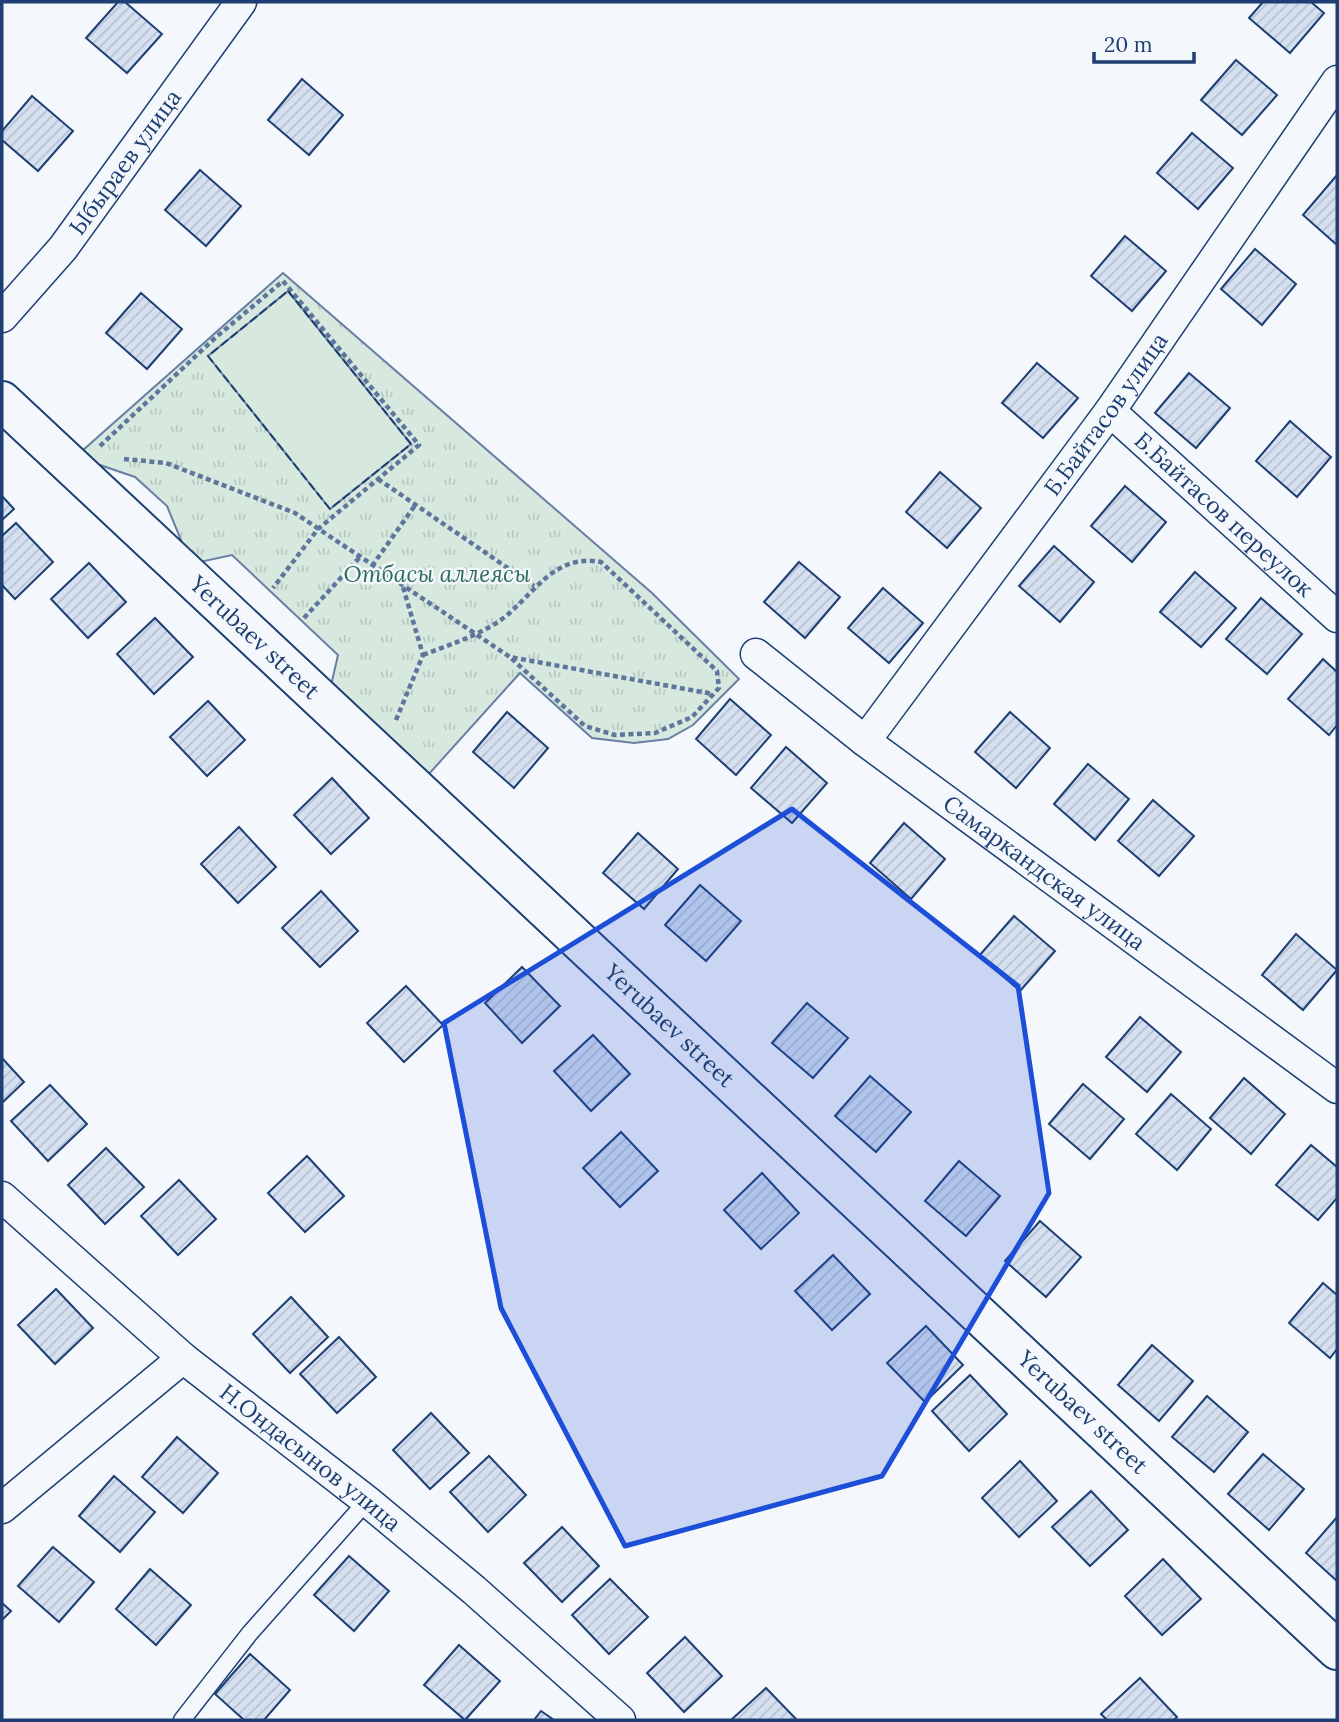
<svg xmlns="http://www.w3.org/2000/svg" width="1339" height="1722" font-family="Lora,serif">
<defs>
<pattern id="grass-tufts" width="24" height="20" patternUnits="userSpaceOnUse" patternTransform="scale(1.75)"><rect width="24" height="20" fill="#d7e8df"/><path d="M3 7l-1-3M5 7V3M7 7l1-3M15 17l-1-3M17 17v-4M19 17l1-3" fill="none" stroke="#b8c8c3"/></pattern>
<pattern id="building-hatch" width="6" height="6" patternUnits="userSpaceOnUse" patternTransform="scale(1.75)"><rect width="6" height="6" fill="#d5e0f0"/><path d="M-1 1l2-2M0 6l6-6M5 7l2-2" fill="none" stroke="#b6c1d1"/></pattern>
</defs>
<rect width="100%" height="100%" fill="#f4f7fb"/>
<polygon fill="url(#grass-tufts)" stroke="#687fa3" stroke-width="2" points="283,273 652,593 739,679 693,725 668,739 634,743 592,738 520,673 428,775 330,690 338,655 232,555 200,562 183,545 167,506 135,477 97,464 82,451"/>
<polygon fill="#d7e8df" stroke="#687fa3" stroke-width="2" points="288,291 411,444 330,509 208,356"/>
<g fill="url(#building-hatch)" stroke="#1d3f73" stroke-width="2">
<polygon points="118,2 125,2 162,34 127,73 86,38"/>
<polygon points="1263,2 1311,2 1324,13 1290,53 1249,18"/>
<polygon points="1236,60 1277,95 1242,135 1201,100"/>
<polygon points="302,79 343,115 309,155 268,120"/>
<polygon points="32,96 73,131 38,171 2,140 2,131"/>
<polygon points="1192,133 1233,168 1198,209 1157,173"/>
<polygon points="200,170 241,206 206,246 165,210"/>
<polygon points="1337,175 1337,245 1303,215"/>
<polygon points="1125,236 1166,271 1132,311 1091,276"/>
<polygon points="1255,249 1296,284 1262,325 1221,289"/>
<polygon points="141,293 182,329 147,369 106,333"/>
<polygon points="1037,363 1078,398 1043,438 1002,403"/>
<polygon points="1189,373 1230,408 1196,448 1155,413"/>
<polygon points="1290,421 1331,457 1297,497 1256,461"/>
<polygon points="940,472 981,508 947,548 906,512"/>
<polygon points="1125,486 1166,522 1132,562 1091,526"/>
<polygon points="2,496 14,509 2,520"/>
<polygon points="16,523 53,562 15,599 2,585 2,536"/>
<polygon points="1054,546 1094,582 1060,622 1019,586"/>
<polygon points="799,562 840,597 805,638 764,602"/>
<polygon points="89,563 126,602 88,638 51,599"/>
<polygon points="1195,572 1236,608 1201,647 1160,612"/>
<polygon points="883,588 923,623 889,663 848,628"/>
<polygon points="1261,598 1302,634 1267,674 1226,639"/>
<polygon points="155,618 193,657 154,694 117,654"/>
<polygon points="1323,659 1337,672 1337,725 1329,735 1288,699"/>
<polygon points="730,699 771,735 736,775 696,739"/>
<polygon points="208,701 245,740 207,776 170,737"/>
<polygon points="507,712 548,748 514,788 473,752"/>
<polygon points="1010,712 1050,748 1016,788 975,752"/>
<polygon points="786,747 827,783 792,823 751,788"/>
<polygon points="1088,764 1129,799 1095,840 1054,804"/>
<polygon points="332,778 369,818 331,854 294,815"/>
<polygon points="1153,800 1194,836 1159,876 1118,841"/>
<polygon points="904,823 945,859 911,899 870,863"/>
<polygon points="239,827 276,867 238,903 201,864"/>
<polygon points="638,833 678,869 644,909 603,873"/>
<polygon points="700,885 741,921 706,961 665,925"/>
<polygon points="321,891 358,931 320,967 282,928"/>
<polygon points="1014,916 1055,951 1020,991 979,956"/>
<polygon points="1296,934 1337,970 1303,1010 1262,975"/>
<polygon points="522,967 560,1006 522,1043 485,1003"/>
<polygon points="406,986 443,1025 404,1062 367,1023"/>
<polygon points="807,1003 848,1038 813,1078 772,1043"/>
<polygon points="1140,1017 1181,1052 1147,1092 1106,1057"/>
<polygon points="593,1035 630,1074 591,1111 554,1071"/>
<polygon points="2,1058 24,1082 2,1103"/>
<polygon points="870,1076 911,1112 876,1152 835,1116"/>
<polygon points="1244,1078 1285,1114 1251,1154 1210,1118"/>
<polygon points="1083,1084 1124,1119 1090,1159 1049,1124"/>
<polygon points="50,1085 87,1124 48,1161 11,1121"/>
<polygon points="1171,1094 1211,1129 1177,1170 1136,1134"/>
<polygon points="621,1132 658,1171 620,1207 583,1168"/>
<polygon points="1311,1145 1337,1167 1337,1198 1318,1220 1276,1185"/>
<polygon points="106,1148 144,1187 105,1224 68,1185"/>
<polygon points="307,1156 344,1196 305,1232 268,1193"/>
<polygon points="959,1161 1000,1196 966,1236 925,1201"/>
<polygon points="762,1173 799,1213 761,1249 724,1210"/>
<polygon points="179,1180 216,1219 178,1255 141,1216"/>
<polygon points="1040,1221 1081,1257 1046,1297 1005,1261"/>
<polygon points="833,1255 870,1294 832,1330 795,1291"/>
<polygon points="1323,1283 1337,1295 1337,1349 1330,1358 1289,1323"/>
<polygon points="56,1289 93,1328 55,1364 18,1325"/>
<polygon points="291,1297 328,1337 290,1373 253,1334"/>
<polygon points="926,1326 963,1365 925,1402 887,1363"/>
<polygon points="339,1337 376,1377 337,1413 300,1374"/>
<polygon points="1152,1345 1193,1381 1159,1421 1118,1385"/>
<polygon points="970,1375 1007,1414 969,1451 932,1411"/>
<polygon points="1207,1396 1248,1432 1214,1472 1172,1437"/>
<polygon points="431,1413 469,1453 430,1489 393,1450"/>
<polygon points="177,1437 218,1473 183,1513 142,1477"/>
<polygon points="1263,1454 1304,1489 1269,1530 1228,1494"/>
<polygon points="489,1456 526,1495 488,1532 450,1492"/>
<polygon points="1020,1461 1057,1501 1019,1537 982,1498"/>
<polygon points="114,1476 155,1512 120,1552 79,1516"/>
<polygon points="1091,1491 1128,1530 1090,1566 1052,1527"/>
<polygon points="1337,1517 1337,1581 1306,1553"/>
<polygon points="562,1527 599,1566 562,1602 524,1563"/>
<polygon points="53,1547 94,1582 59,1622 18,1586"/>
<polygon points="349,1556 389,1591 354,1631 314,1595"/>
<polygon points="1163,1559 1201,1599 1162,1635 1125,1596"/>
<polygon points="150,1569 191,1605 156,1645 116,1609"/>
<polygon points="610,1579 648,1617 609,1654 572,1615"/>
<polygon points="2,1603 11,1611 2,1620"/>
<polygon points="685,1637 722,1676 684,1712 647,1673"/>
<polygon points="459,1645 500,1681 465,1720 424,1685"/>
<polygon points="250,1654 290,1690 264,1720 244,1720 215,1694"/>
<polygon points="1140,1678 1177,1717 1174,1720 1107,1720 1101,1714"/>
<polygon points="766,1688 797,1720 731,1720"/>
<polygon points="541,1711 554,1720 534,1720"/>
</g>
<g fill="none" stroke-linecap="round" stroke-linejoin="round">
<g stroke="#1d3f73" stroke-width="19">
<polyline id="lane" points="182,1720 250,1633 367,1501"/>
</g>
<g stroke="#1d3f73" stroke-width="33">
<g id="street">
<path id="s1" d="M2,317l61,-69 178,-246"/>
<path id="s2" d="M1110,411l227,206"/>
<path id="s3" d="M756,654l109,87 472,347"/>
<path id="s4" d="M865,741l245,-330 227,-330"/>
<path id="s5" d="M2,1197l181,161 184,143 107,89 146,130"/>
<polyline points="2,1508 183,1358"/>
</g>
</g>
<g stroke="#1d3f73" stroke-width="42">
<g id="secondary">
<path id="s6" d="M2,401l1335,1249"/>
</g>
</g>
<g stroke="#5e769c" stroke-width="4.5" stroke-dasharray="5 3.5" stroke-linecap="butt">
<polyline points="100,446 215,338 283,281 419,445 318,529 273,588"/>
<polyline points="124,459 166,463 295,513 510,657 713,694"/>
<polyline points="378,479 534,586"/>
<polyline points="372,566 416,504"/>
<polyline points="304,618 360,557"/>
<path d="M423,655c26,-10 51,-18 75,-33 35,-24 53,-69 103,-60l116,109 2,17 -27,29 -37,16 -40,2 -30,-9 -74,-68"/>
<polyline points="396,720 423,655 403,587"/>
</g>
<use href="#lane" stroke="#f4f7fb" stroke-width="16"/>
<use href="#street" stroke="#f4f7fb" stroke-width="30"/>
<use href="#secondary" stroke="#f4f7fb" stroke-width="38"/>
<polygon stroke="#1d3f73" stroke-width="2" stroke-dasharray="9 3.5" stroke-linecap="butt" points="288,291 411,444 330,509 208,356"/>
</g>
<path fill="#1d4ed8" fill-opacity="0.2" stroke="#1d4ed8" stroke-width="5" stroke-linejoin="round" d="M792,809l226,177 31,207 -167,283 -257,70 -124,-238 -57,-285z"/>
<g text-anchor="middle" stroke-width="5" stroke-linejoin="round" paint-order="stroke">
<g font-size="23" fill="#1d3f73" stroke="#f4f7fb">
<text dy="8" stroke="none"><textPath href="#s1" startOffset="198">Ыбыраев улица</textPath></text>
<text dy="8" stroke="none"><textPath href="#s4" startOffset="406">Б.Байтасов улица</textPath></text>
<text dy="8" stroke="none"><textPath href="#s2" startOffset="154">Б.Байтасов переулок</textPath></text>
<text dy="8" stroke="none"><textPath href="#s6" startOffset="346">Yerubaev street</textPath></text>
<text dy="8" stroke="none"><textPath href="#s3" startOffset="362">Самаркандская улица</textPath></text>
<text dy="8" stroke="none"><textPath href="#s6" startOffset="914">Yerubaev street</textPath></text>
<text dy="8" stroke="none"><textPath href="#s6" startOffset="1480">Yerubaev street</textPath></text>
<text dy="8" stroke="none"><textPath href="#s5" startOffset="404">Н.Ондасынов улица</textPath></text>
</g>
<g font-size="23" font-style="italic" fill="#2c6c60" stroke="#f4f7fb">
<text x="437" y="582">Отбасы аллеясы</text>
</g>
</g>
<rect width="1339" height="1722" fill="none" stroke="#1d3f73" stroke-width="7"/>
<path d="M1094 52v10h100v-10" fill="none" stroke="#1d3f73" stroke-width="3.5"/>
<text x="1104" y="52" font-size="21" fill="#1d3f73" stroke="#f4f7fb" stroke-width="5" paint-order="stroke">20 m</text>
</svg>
